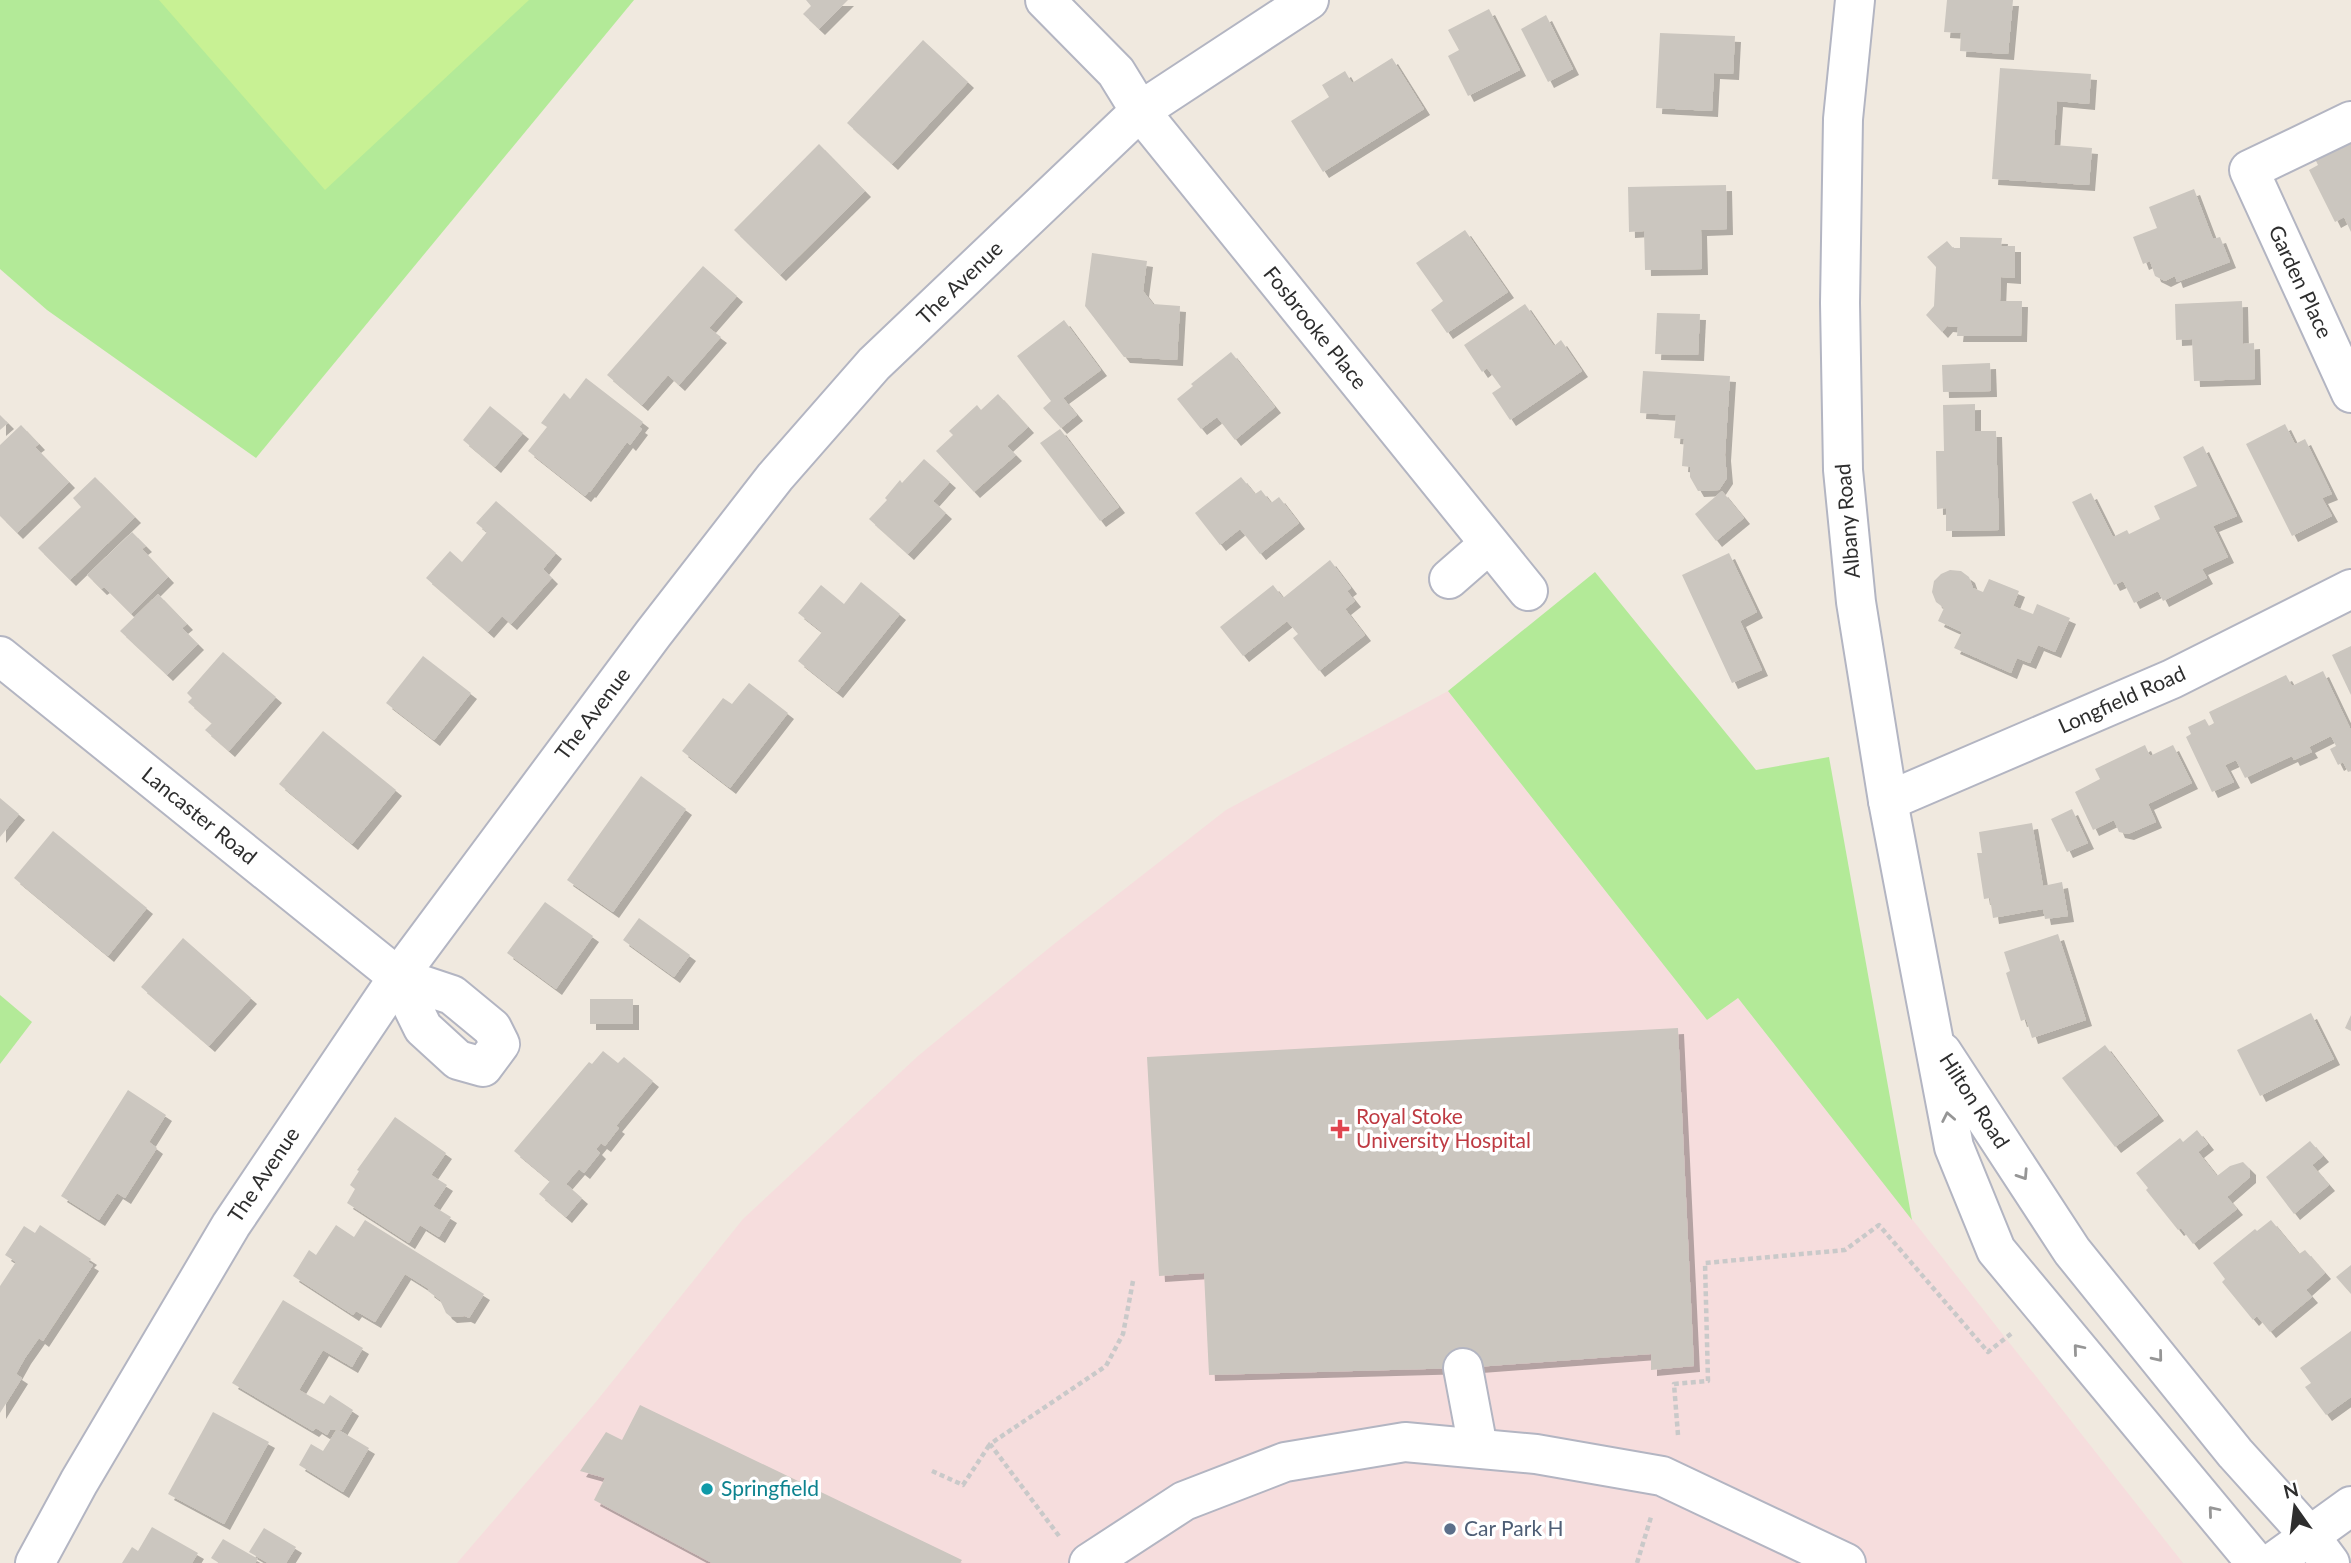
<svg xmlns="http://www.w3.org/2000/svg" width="2351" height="1563" font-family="Lato,sans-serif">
<defs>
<filter id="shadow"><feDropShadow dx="6" dy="6" stdDeviation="0" flood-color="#0004"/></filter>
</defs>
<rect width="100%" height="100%" fill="#f0e9df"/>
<polygon fill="#f6dddd" points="1448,691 1707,1020 1737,997 2183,1563 457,1563 595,1403 743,1219 918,1056 1054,944 1226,810"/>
<g fill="#b3ea98">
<polygon points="0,0 634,0 256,458 47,310 0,269"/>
<polygon points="1595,572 1756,770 1829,757 1912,1220 1738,998 1707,1020 1448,691"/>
<polygon points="0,995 32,1022 0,1064"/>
</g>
<polygon fill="#c8f194" points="159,0 529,0 325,190"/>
<g fill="#cbc6bf" filter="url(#shadow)">
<polygon points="806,0 848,0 819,29 803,14 811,6"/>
<polygon points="1947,0 2013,0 2008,54 1960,51 1961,33 1944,32"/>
<polygon points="1489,9 1520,70 1468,96 1448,56 1459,50 1448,30"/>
<polygon points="1546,15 1573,69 1548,82 1521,29"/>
<polygon points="1660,33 1735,36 1733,74 1714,73 1712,111 1656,108"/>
<polygon points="923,40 968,82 892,164 847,123"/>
<polygon points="1392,58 1424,109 1323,172 1291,121 1329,97 1322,85 1345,71 1352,83"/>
<polygon points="2000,68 2091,74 2089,104 2057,101 2054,145 2092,148 2089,185 1992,179"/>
<polygon points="2351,132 2351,232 2344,217 2335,222 2309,170 2318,165 2311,151"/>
<polygon points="819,144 865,191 780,275 734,230"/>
<polygon points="1726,185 1727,229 1701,230 1702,269 1645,270 1644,231 1629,232 1628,187"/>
<polygon points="2194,189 2213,239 2220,237 2230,262 2177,282 2175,276 2165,281 2155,276 2150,261 2143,264 2133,237 2157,228 2149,207"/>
<polygon points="1465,230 1508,292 1447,333 1431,310 1443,301 1416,263"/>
<polygon points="1960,237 2002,238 2001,246 2015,246 2015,278 2001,277 2000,301 2022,301 2021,336 1957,336 1958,327 1947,326 1942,332 1926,315 1934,306 1936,267 1927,257 1947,241 1953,248 1960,248"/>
<polygon points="1092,253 1147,261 1143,291 1153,304 1180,306 1177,360 1124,357 1085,306"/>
<polygon points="703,266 737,296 709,328 721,337 679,385 668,375 642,405 607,375"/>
<polygon points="2242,301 2243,344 2254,343 2255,379 2194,381 2192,339 2176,340 2175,304"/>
<polygon points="1525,304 1554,346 1561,340 1582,371 1510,420 1492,393 1501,387 1487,368 1482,372 1464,345"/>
<polygon points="1657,313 1700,314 1698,355 1655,354"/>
<polygon points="1064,320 1101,370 1063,398 1077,415 1061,428 1043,408 1051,401 1017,356"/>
<polygon points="1231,352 1275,407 1235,440 1217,417 1201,429 1177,399 1193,386 1191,384"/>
<polygon points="1990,363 1991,391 1943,392 1942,365"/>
<polygon points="1643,371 1730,376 1725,455 1727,478 1719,490 1698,491 1690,477 1690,467 1682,466 1684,439 1674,438 1676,415 1640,413"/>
<polygon points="586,378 643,422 639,427 642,429 630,445 627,442 590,492 589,491 585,496 528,451 547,427 541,423 564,393 570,399"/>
<polygon points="998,394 1028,427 1007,446 1016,455 974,492 936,451 953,435 949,431 977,405 981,410"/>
<polygon points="1975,404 1975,431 1996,431 1999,530 1946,531 1946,508 1937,509 1936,451 1944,451 1943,405"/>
<polygon points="490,406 523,433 495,467 463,440"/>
<polygon points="0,415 8,423 0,430"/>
<polygon points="2285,424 2295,444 2305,439 2332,494 2322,498 2332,516 2292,536 2246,444"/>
<polygon points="21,425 39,444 35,447 69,482 17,533 0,516 0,445"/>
<polygon points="1060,429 1119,507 1100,521 1040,443"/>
<polygon points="2203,446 2237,516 2213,526 2228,557 2202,569 2207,578 2163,601 2158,591 2134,603 2123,581 2114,585 2072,502 2091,493 2113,537 2127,530 2129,534 2160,519 2154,506 2197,486 2183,457"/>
<polygon points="924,459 950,482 933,501 946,513 908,554 869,519 887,500 885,498 900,480 902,483"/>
<polygon points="95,477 135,517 70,580 38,548 81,507 73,498"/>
<polygon points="1241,477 1255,494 1261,490 1271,503 1279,497 1299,523 1260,554 1240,529 1220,545 1195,513"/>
<polygon points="1722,491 1744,518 1716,541 1695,514"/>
<polygon points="496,501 556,553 543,569 552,578 511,624 502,616 488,632 426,578 450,551 462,562 487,532 476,523"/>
<polygon points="132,532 146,546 142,549 168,577 131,614 104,587 101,589 87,575"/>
<polygon points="1729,553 1757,612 1740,621 1762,670 1732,683 1682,575"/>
<polygon points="1330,560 1351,588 1347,591 1355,601 1345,609 1365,635 1319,671 1293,638 1298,634 1287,621 1243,656 1220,627 1273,585 1283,598"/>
<polygon points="1950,570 1961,571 1969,577 1973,588 1983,592 1989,579 2019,591 2013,606 2033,614 2037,604 2070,618 2055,652 2038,645 2030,663 2017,658 2011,673 1954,648 1962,632 1938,621 1944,608 1936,602 1932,592 1934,581 1941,574"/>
<polygon points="861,582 900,614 837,692 798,661 822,632 798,613 821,585 844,604"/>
<polygon points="158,594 187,624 182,628 198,644 167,675 120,631"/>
<polygon points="2351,646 2351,695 2332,655"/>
<polygon points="223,652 276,697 229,751 205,730 212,723 188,702 192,698 187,693"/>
<polygon points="423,656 471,693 434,740 386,703"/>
<polygon points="2323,671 2351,730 2351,771 2348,772 2343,762 2338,765 2330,749 2336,746 2331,736 2309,747 2312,752 2294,760 2292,756 2245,778 2236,760 2225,765 2234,782 2212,792 2186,737 2191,734 2188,727 2205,719 2209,726 2214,723 2209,712 2286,675 2292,686"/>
<polygon points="749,683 788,713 730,788 682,751 723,698 732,704"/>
<polygon points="323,731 396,790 352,844 279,784"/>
<polygon points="2145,745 2150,756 2173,745 2192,783 2148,804 2156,822 2128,834 2119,832 2114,820 2093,830 2075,792 2100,779 2095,769"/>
<polygon points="641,776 686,809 613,912 567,880"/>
<polygon points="0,798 19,814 0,837"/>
<polygon points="2072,809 2088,843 2067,852 2051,819"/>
<polygon points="2032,823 2043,886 2062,882 2068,916 2045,919 2043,909 1993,918 1990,898 1984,899 1977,853 1982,853 1979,832"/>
<polygon points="53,831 147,908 108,956 14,878"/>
<polygon points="545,902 593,936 556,989 507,953"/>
<polygon points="639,918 690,955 674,977 623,940"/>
<polygon points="2058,934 2086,1020 2032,1038 2026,1019 2021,1021 2006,973 2010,971 2004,952"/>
<polygon points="183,938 251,998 209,1046 141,987"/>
<rect x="590" y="999" width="43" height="25"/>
<polygon points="2311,1013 2334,1059 2260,1096 2237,1050"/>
<polygon points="2351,1015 2351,1031 2345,1028"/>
<polygon points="1678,1028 1694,1366 1651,1370 1651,1354 1463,1368 1209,1375 1204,1273 1159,1276 1147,1057"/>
<polygon points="2105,1045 2158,1115 2115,1147 2062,1078"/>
<polygon points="603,1051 618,1063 624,1057 653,1081 616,1126 619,1128 605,1146 601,1143 596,1149 600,1153 584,1173 579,1169 566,1184 582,1198 566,1217 539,1194 550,1181 514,1151 589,1062 592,1064"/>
<polygon points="128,1090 166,1115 149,1142 157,1148 125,1198 117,1193 99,1220 61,1196"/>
<polygon points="395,1117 446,1153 431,1175 447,1185 433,1206 451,1217 439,1237 420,1225 409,1243 347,1203 355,1189 350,1185 359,1171 357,1170"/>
<polygon points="2197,1130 2208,1144 2198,1152 2217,1176 2230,1166 2243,1162 2250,1169 2250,1177 2227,1197 2237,1209 2193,1244 2181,1228 2178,1230 2146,1190 2148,1188 2136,1173 2180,1138 2183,1142"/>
<polygon points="2310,1141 2323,1156 2312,1165 2329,1185 2294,1214 2266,1177"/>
<polygon points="365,1220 484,1294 469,1318 465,1316 451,1317 446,1313 440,1300 428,1291 429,1289 405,1274 375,1322 356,1311 353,1315 293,1276 309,1250 316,1255 336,1225 354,1237"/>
<polygon points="2271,1220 2299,1254 2305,1250 2325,1273 2306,1290 2312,1297 2270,1332 2257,1316 2253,1320 2222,1282 2225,1279 2213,1263 2255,1229 2257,1231"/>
<polygon points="40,1225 91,1259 88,1262 93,1265 43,1341 39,1338 25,1358 16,1374 22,1378 0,1413 0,1286 16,1262 5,1255 24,1226 35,1233"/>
<polygon points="2351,1265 2351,1294 2336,1277"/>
<polygon points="283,1300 363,1348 352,1367 323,1350 299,1390 324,1404 330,1395 353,1410 341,1430 330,1430 327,1435 316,1428 313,1431 232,1383"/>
<polygon points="2351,1331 2351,1397 2326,1415 2305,1387 2311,1383 2300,1368"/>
<polygon points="640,1405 962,1560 960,1563 712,1563 594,1500 605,1478 580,1471 606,1432 622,1440"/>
<polygon points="213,1412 269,1442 224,1524 168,1494"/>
<polygon points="337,1429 369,1448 343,1492 299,1465 311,1444 323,1451"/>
<polygon points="152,1527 198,1553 192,1563 122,1563 132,1547 138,1551"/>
<polygon points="264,1528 296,1547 286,1563 268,1563 249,1552"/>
<polygon points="223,1539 258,1559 255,1563 219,1563 211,1558"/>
</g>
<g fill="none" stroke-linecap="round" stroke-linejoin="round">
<g stroke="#b3b5c2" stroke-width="42">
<g id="minor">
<polyline points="1045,0 1116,72 1140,111 1528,591"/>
<polyline points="1855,0 1843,119 1840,303 1843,470 1856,602 1888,801 1954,1147 1996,1250 2256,1563"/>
<polyline points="2351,121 2249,170 2351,393"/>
<polyline points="1449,579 1489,544"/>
<polyline points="0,656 398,977 452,995 492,1028 500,1044 483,1067 458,1060 423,1028 398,977"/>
<polyline points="1888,801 2172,679 2351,589"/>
<polyline points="1942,1052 2072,1251 2235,1453 2310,1536 2330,1563"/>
<polyline points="1463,1368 1478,1448"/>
<polyline points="35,1563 79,1482 231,1225 398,977 653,634 775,477 874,364 1140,111 1309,0"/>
<polyline points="1089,1563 1184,1501 1285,1462 1405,1442 1536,1454 1662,1476 1846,1563"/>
<polyline points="2272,1563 2351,1506"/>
</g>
</g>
<g stroke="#c9c9c9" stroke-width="4.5" stroke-dasharray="5 3.5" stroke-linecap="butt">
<polyline points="1678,1435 1674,1384 1708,1381 1705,1263 1845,1250 1879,1225 1988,1352 2012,1333"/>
<polyline points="932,1471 963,1485 990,1444"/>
<polyline points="1059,1536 990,1444 1106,1366 1123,1334 1133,1281"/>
<polyline points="1637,1563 1651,1517"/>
</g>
<use href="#minor" stroke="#fff" stroke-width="38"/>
</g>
<defs><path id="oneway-chevron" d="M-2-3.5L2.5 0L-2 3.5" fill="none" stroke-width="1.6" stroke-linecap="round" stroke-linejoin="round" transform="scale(1.75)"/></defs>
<g stroke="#969696">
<use href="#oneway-chevron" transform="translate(1948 1117) rotate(-101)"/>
<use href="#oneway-chevron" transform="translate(2023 1175) rotate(57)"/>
<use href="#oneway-chevron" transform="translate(2078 1349) rotate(-130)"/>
<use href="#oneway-chevron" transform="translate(2158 1357) rotate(51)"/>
<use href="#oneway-chevron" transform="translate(2213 1511) rotate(-130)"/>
</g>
<path fill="#e0444e" stroke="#fff" stroke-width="2.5" d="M1336.5 1118.5h7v7h7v7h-7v7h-7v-7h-7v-7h7z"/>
<circle fill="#0f9aa8" stroke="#fff" stroke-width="2.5" cx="707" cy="1489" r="7"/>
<circle fill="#5c6f8a" stroke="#fff" stroke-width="2.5" cx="1450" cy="1529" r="7"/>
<g text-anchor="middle" stroke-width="7" stroke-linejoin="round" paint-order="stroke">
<g font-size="21" fill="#2e2e2e" stroke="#fff">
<text transform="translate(2300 282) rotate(65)" y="7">Garden Place</text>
<text transform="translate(960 283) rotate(-44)" y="7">The Avenue</text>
<text transform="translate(1315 328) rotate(51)" y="7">Fosbrooke Place</text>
<text transform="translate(1848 521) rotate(-95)" y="7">Albany Road</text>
<text transform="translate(2122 700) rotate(-24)" y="7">Longfield Road</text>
<text transform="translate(593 714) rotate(-53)" y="7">The Avenue</text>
<text transform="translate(199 816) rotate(39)" y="7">Lancaster Road</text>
<text transform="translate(1974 1101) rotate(57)" y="7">Hilton Road</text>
<text transform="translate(264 1175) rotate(-56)" y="7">The Avenue</text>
</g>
<g font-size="21" fill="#be3a42" stroke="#fff" text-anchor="start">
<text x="1356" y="1124">Royal Stoke<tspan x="1356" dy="24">University Hospital</tspan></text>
</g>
<g font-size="21" fill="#0d838f" stroke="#fff" text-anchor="start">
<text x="721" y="1496">Springfield</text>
</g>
<g font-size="21" fill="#4e5e75" stroke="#fff" text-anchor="start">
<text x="1464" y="1536">Car Park H</text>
</g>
</g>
<g transform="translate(2295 1507) rotate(346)" stroke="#ffffff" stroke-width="5" paint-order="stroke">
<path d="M0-5L12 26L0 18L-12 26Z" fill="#2e2e2e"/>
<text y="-10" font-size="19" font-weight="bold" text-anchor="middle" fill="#2e2e2e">N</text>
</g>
</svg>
